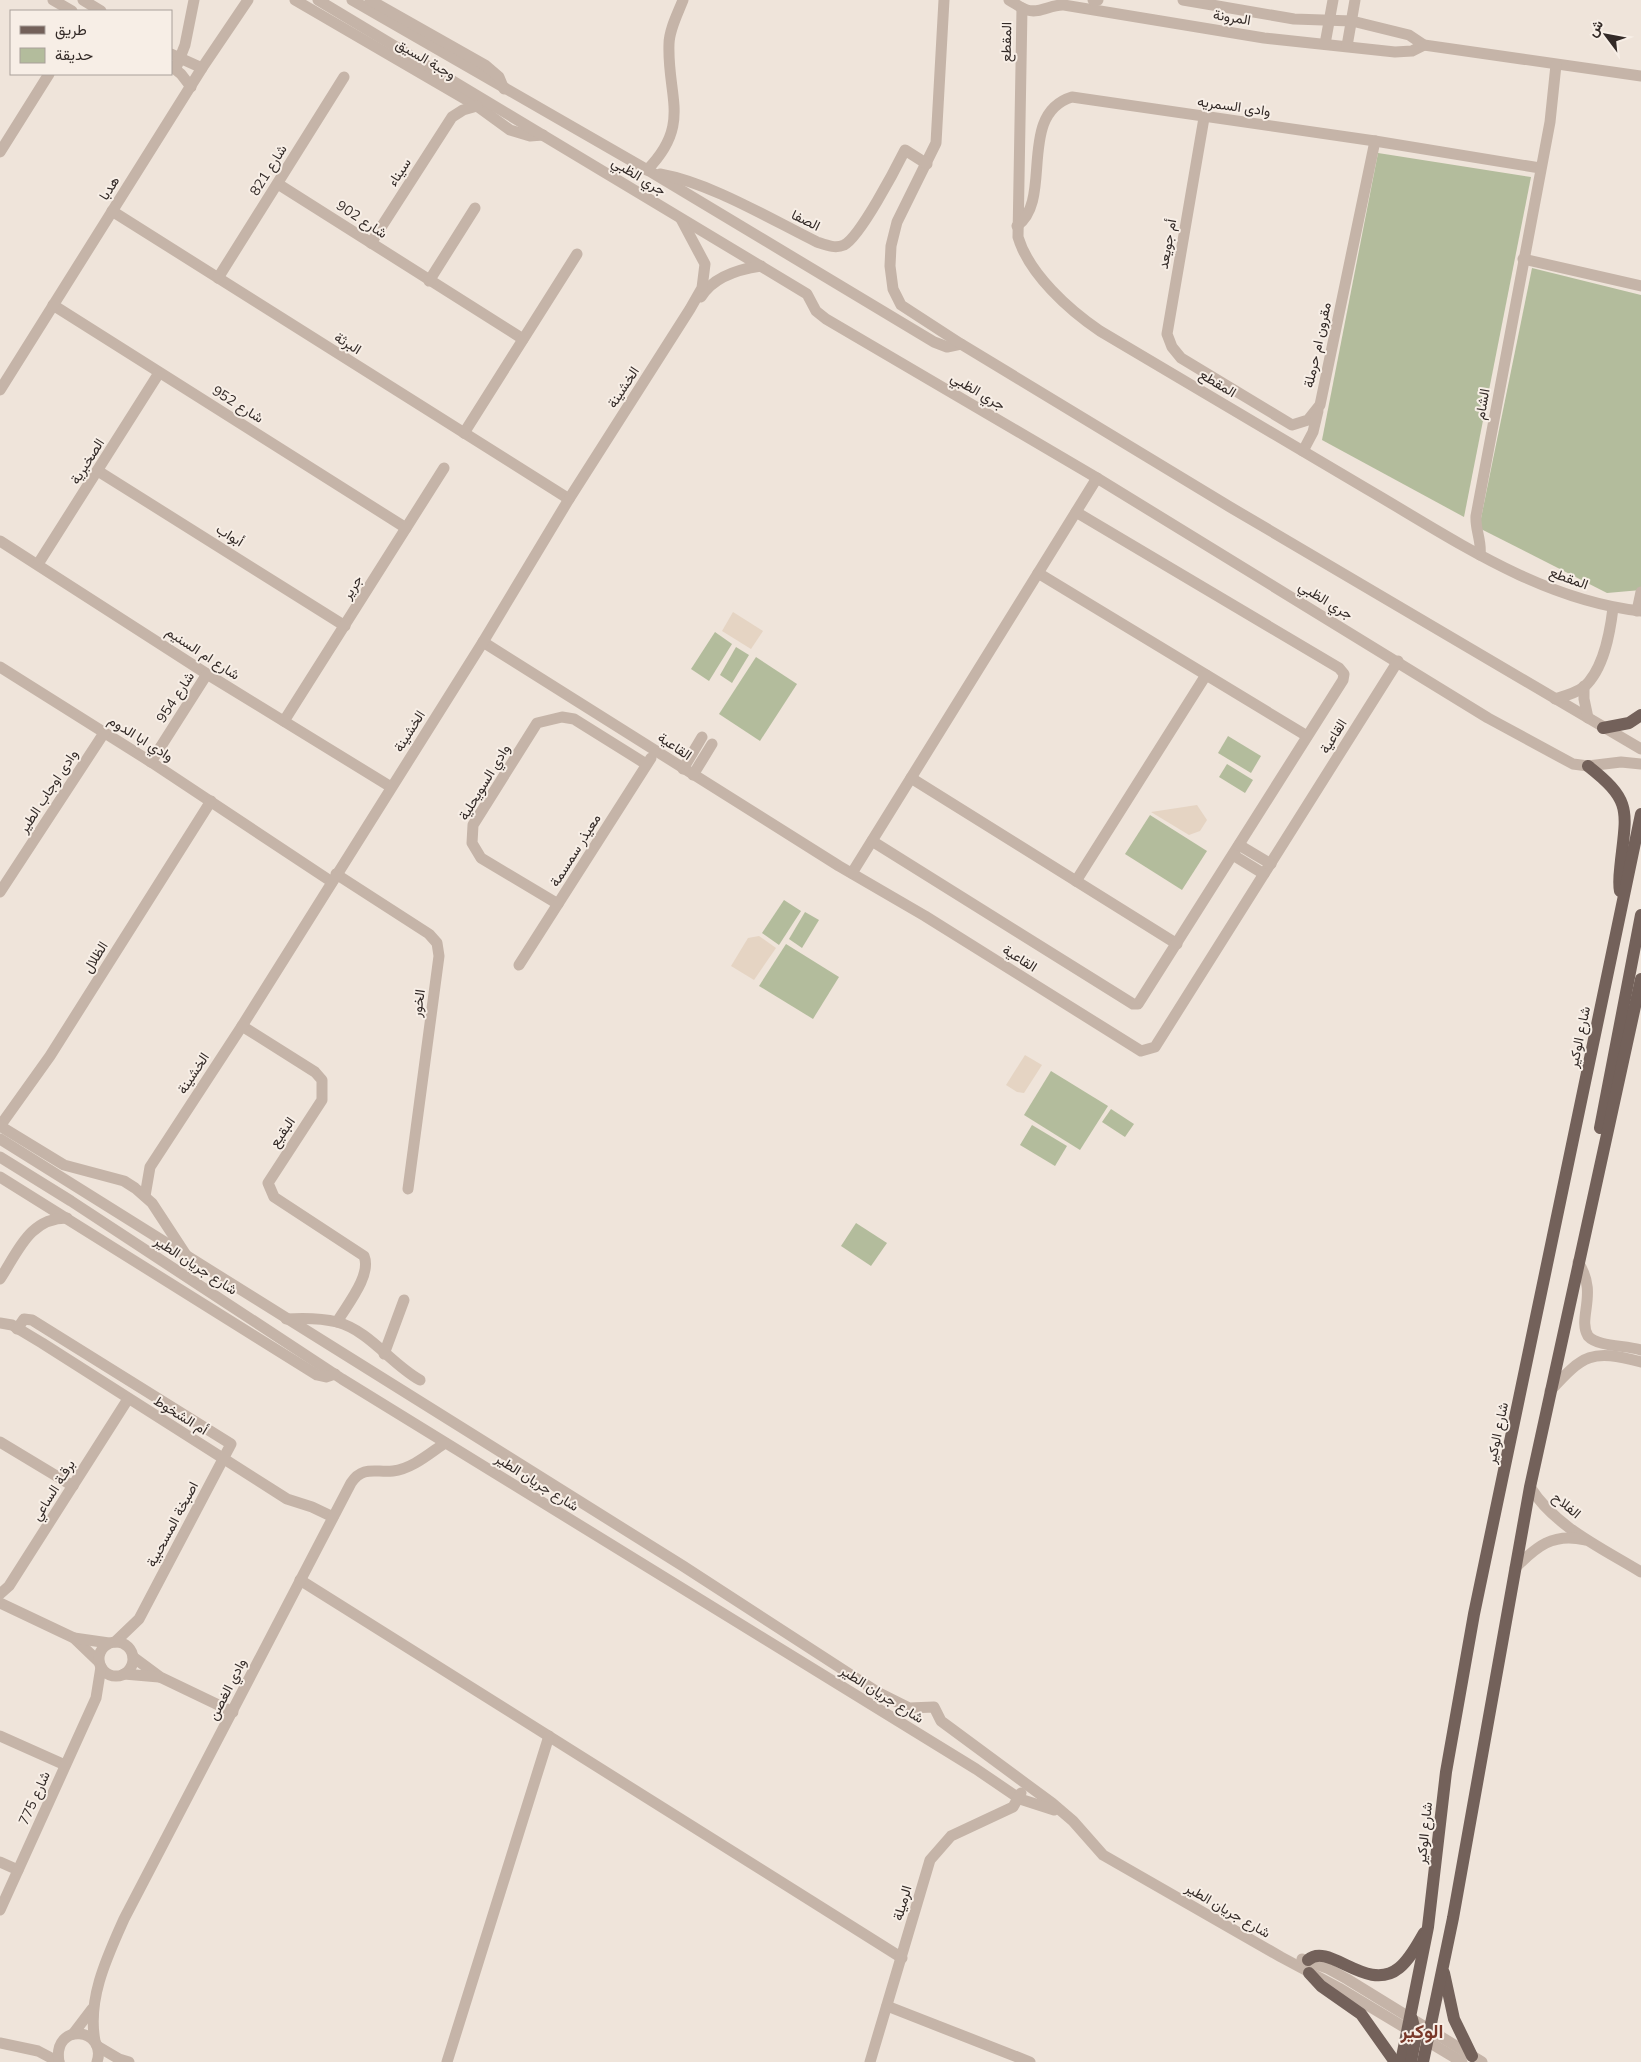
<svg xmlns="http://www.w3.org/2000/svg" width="1641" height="2062" font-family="Mulish,Vazirmatn,sans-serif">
<rect width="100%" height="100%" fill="#efe4da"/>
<g fill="#b3bc9c">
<polygon points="1378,153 1531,177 1464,517 1322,440"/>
<polygon points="1532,268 1641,295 1641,590 1607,593 1479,528"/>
<polygon points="715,632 732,644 709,681 691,669"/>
<polygon points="736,647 749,655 732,683 720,675"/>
<polygon points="756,657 797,684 760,741 719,714"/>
<polygon points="1228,736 1261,756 1251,773 1218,753"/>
<polygon points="1227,764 1253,780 1245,793 1219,777"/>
<polygon points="1150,815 1207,851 1182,890 1125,854"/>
<polygon points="784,900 801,911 779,945 762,933"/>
<polygon points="805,912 819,920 802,948 789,939"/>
<polygon points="786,944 839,977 813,1019 759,986"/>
<polygon points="1051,1071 1108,1106 1080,1150 1024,1115"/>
<polygon points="1111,1109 1134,1124 1125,1137 1102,1122"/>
<polygon points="1032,1125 1067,1146 1055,1166 1020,1145"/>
<polygon points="856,1223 887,1243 871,1266 841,1246"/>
</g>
<g fill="#e5d4c3">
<polygon points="733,612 763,631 751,649 722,631"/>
<polygon points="1197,805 1207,820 1200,831 1189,835 1151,812"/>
<polygon points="759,936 776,948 754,980 731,966 748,938"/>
<polygon points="1025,1055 1042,1065 1024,1093 1017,1092 1006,1085"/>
</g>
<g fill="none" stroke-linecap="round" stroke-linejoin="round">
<g stroke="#c5b4a8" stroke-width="11">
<polyline points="53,0 72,11"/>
<polyline points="83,0 101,11"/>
<polyline points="295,0 477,106 510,130 530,136 543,135"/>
<polyline points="318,0 807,294 816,311 826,319 1097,478 1488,718 1573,764 1588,766 1621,762 1641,764"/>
<polyline points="352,0 651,172 934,342 947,347 961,344"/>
<polyline points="370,0 485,65 499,77 504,89"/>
<polyline points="944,0 936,143 897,222 891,246 890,266 893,289 901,305 961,344 1230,507 1641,749"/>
<path d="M1009,0c6,3 11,8 18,10 13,4 24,-6 37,-5l200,33 131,14 17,-1 12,-6"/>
<polyline points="1093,0 1098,0"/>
<polyline points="1183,0 1294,19 1352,21 1409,35 1424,45 1641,76"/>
<path d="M1022,8l-4,229c11,37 51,73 82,94 89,53 178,106 267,158 86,50 173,111 274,122"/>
<polyline points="1325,44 1333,0"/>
<polyline points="1347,46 1355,0"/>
<polyline points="171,54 202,68"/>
<polyline points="171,66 181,74 191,87"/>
<polyline points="176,68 185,45 194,0"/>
<polyline points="1204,118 1167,334 1172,347 1181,358 1292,425 1308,420 1320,405 1375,141"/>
<polyline points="0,152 49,74"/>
<path d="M647,170c45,-46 20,-73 22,-126 0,-14 9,-31 14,-44"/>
<path d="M660,174c51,9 110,45 157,68 9,3 18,7 27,3 16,-8 52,-77 61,-95l22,14"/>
<polyline points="278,184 523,339"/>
<polyline points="112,211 569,499"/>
<path d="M1017,226c37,-26 -1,-112 55,-129l303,44 165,27"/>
<polyline points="371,243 452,117 463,110 477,106"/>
<polyline points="1523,259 1641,286"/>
<polyline points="218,278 344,77"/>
<polyline points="429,281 475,208"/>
<path d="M701,297c12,-20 39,-28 60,-31"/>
<polyline points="53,305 406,528"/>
<polyline points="0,390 202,68 248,0"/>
<polyline points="464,433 577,254"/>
<polyline points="1303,451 1313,432 1318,411"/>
<polyline points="98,471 345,626"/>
<polyline points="0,541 207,674 391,787"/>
<path d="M1480,555c2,-14 -5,-25 -4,-39l74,-394 6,-57"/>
<polyline points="38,564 159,373"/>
<polyline points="1038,573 1307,736"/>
<polyline points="1637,611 1641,592"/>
<polyline points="483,642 839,866 925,916 1141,1051 1155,1047 1398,661"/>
<polyline points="0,667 151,762 332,882"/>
<polyline points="1584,686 1584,699 1588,718"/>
<path d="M1555,699c10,-3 21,-6 29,-12 20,-18 26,-54 29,-79"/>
<polyline points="284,721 444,468"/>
<polyline points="151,762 207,674"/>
<polyline points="683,769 702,737"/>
<polyline points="693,775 712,744"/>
<polyline points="911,778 1177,944"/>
<polyline points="872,841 1133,1004 1138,1004 1343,680 1344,674 1339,668 1076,512"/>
<polyline points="1239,845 1271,864"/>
<polyline points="1233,855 1264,874"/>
<polyline points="852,873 1097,478"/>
<polyline points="336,874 429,934 437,943 439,956 408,1189"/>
<polyline points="1076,881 1206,675"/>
<polyline points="0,892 104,733"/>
<polyline points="558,904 481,858 472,843 473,825 537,723 562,717 574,719 646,764"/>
<polyline points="519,965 651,758"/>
<path d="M242,1026l73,46 7,8v20l-54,83 6,14 90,59c8,19 -17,49 -27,66"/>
<polyline points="0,1126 50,1056 211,801"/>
<polyline points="0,1126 64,1165 124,1181 135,1188 152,1203 186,1255"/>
<polyline points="0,1139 683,1566 879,1693 909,1708 934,1707 941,1721 1052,1803 1073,1821 1103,1855 1281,1957 1339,1988 1462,2062"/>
<polyline points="0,1157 71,1201 342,1379 976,1769 1020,1799 1054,1810"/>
<polyline points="0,1177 317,1375 326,1377 335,1374"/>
<polyline points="145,1196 150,1167 242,1026 483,642 569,499 690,309 702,288 705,264 681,219"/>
<path d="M1578,1262c21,32 -1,55 10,74 10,11 38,9 53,14"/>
<path d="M0,1279c18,-27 29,-61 67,-61"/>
<path d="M286,1319c17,-1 35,-1 51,3 33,9 54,42 83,58"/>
<polyline points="0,1323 12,1325 42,1343 287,1499 312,1507 333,1517"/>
<polyline points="17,1329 24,1319 32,1320 231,1444 139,1619 115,1642"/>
<polyline points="384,1354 404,1300"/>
<path d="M1550,1391c34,-37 41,-42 91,-29"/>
<polyline points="0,1442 73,1486"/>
<path d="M1530,1487c25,40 72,61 111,85"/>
<path d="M1515,1568c21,-21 38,-36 70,-28"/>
<polyline points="300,1580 902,1958"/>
<polyline points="0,1594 9,1586 128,1399"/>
<polyline points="0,1603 74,1638 99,1662"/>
<polyline points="74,1638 109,1643"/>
<circle cx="116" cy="1659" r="17"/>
<polyline points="133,1657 160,1677 233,1712"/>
<polyline points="124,1674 159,1677"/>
<polyline points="0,1736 65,1765"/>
<polyline points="0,1862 18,1870"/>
<polyline points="0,1910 96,1698 101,1667"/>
<polyline points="1302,1959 1327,1968 1347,1979 1482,2062"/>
<polyline points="887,2006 1030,2062"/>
<polyline points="73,2034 92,2009"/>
<path d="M95,2041c-8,-42 12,-84 29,-122l227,-436c12,-18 25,-10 42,-12 19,-2 37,-18 52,-28"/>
<polyline points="0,2043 38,2051 59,2062"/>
<polyline points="97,2046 119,2059 129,2062"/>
<path d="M59,2062c-7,-41 49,-34 38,0"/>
<polyline points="447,2062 549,1736"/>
<polyline points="870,2062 930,1860 951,1836 1013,1807 1021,1793"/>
</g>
<g stroke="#73615a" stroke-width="12">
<polyline points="1603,728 1629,723 1641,715"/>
<path d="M1588,766c43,34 39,43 33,94 -1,11 -3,21 -1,31"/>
<polyline points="1600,1128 1641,915"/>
<path d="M1308,1960c21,-19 59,34 91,8 11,-9 18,-23 25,-35"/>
<polyline points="1309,1973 1321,1986 1361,2014 1395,2062"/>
<polyline points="1444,1973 1454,2019 1472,2056"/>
<polyline points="1401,2062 1428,1927 1446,1772 1474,1614 1641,814"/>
<polyline points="1411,2062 1416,2035 1412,2019"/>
<polyline points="1423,2062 1453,1918 1530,1487 1641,979"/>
</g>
</g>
<g text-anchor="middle" stroke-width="4" stroke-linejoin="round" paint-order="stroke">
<g font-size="14" fill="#332a27" stroke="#f7eee6">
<text transform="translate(1232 17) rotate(9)" y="5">المرونة</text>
<text transform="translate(1006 42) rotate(-89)" y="5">المقطع</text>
<text transform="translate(426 59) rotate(30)" y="5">وجبة السيق</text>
<text transform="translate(1234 106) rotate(8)" y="5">وادى السمريه</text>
<text transform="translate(268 170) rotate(-58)" y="5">شارع 821</text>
<text transform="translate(399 172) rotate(-57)" y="5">سيناء</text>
<text transform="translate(639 176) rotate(31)" y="5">جري الظبي</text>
<text transform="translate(109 188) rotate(-58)" y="5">هدبا</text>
<text transform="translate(362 219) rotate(33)" y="5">شارع 902</text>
<text transform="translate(806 220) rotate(26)" y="5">الصفا</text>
<text transform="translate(1167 244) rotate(-80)" y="5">أم جويعد</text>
<text transform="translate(348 343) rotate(32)" y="5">البرثة</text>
<text transform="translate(1317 345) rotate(-78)" y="5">مقرون ام حرملة</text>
<text transform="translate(1218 383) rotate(31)" y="5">المقطع</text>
<text transform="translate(623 387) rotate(-57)" y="5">الخشينة</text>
<text transform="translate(978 391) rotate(30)" y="5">جري الظبي</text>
<text transform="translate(238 404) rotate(32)" y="5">شارع 952</text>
<text transform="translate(1482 404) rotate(-80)" y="5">الشام</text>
<text transform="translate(87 461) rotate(-58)" y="5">الصخبرية</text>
<text transform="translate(230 535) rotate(32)" y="5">أبواب</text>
<text transform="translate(1569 578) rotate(20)" y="5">المقطع</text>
<text transform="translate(352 587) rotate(-58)" y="5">جرير</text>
<text transform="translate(1326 600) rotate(31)" y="5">جري الظبي</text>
<text transform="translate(203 653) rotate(33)" y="5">شارع ام السنيم</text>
<text transform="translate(175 697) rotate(-57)" y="5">شارع 954</text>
<text transform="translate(409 731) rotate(-58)" y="5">الخشينة</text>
<text transform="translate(1333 736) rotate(-58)" y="5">القاعية</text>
<text transform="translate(141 738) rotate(32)" y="5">وادي ابا الدوم</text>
<text transform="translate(675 746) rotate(34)" y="5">القاعية</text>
<text transform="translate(484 782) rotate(-59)" y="5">وادي السويحلية</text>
<text transform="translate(48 791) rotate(-57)" y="5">وادى اوجاب الطير</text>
<text transform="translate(575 850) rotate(-58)" y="5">معيذر سمسمة</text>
<text transform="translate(95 957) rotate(-58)" y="5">الظلال</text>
<text transform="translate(1020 958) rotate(32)" y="5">القاعية</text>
<text transform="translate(418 1003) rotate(-82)" y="5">الخور</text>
<text transform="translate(1579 1037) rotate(-78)" y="5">شارع الوكير</text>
<text transform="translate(193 1073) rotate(-57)" y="5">الخشينة</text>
<text transform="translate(282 1132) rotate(-56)" y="5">البقيع</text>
<text transform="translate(196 1265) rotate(33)" y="5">شارع جريان الطير</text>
<text transform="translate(181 1415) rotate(32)" y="5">أم الشخوط</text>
<text transform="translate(1497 1433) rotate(-78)" y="5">شارع الوكير</text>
<text transform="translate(537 1482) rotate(32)" y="5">شارع جريان الطير</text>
<text transform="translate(53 1490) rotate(-58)" y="5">برقـة الساعي</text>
<text transform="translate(1567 1505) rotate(40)" y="5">الفلاح</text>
<text transform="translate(172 1524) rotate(-62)" y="5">اصبخة المسحبية</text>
<text transform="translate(227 1689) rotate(-63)" y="5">وادي الغصن</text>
<text transform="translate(882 1694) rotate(32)" y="5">شارع جريان الطير</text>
<text transform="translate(34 1798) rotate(-66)" y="5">شارع 775</text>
<text transform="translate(1424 1833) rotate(-84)" y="5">شارع الوكير</text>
<text transform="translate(902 1903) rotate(-74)" y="5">الرميلة</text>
<text transform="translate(1228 1910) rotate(30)" y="5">شارع جريان الطير</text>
</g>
<g font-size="19" font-weight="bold" fill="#793829" stroke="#f7eee6">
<text x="1422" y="2038">الوكير</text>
</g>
</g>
<rect x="10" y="10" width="162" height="65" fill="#f7eee6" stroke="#a9a09a"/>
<rect x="20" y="26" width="25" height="8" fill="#73615a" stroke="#a9a09a"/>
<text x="55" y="35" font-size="15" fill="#332a27">طريق</text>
<rect x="20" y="48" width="25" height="15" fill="#b3bc9c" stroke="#a9a09a"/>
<text x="55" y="60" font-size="15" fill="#332a27">حديقة</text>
<g transform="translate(1606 35) rotate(302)" stroke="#f7eee6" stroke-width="4" paint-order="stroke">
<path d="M0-4L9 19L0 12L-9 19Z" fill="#332a27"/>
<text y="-8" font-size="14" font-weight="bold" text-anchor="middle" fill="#332a27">ش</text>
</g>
</svg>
